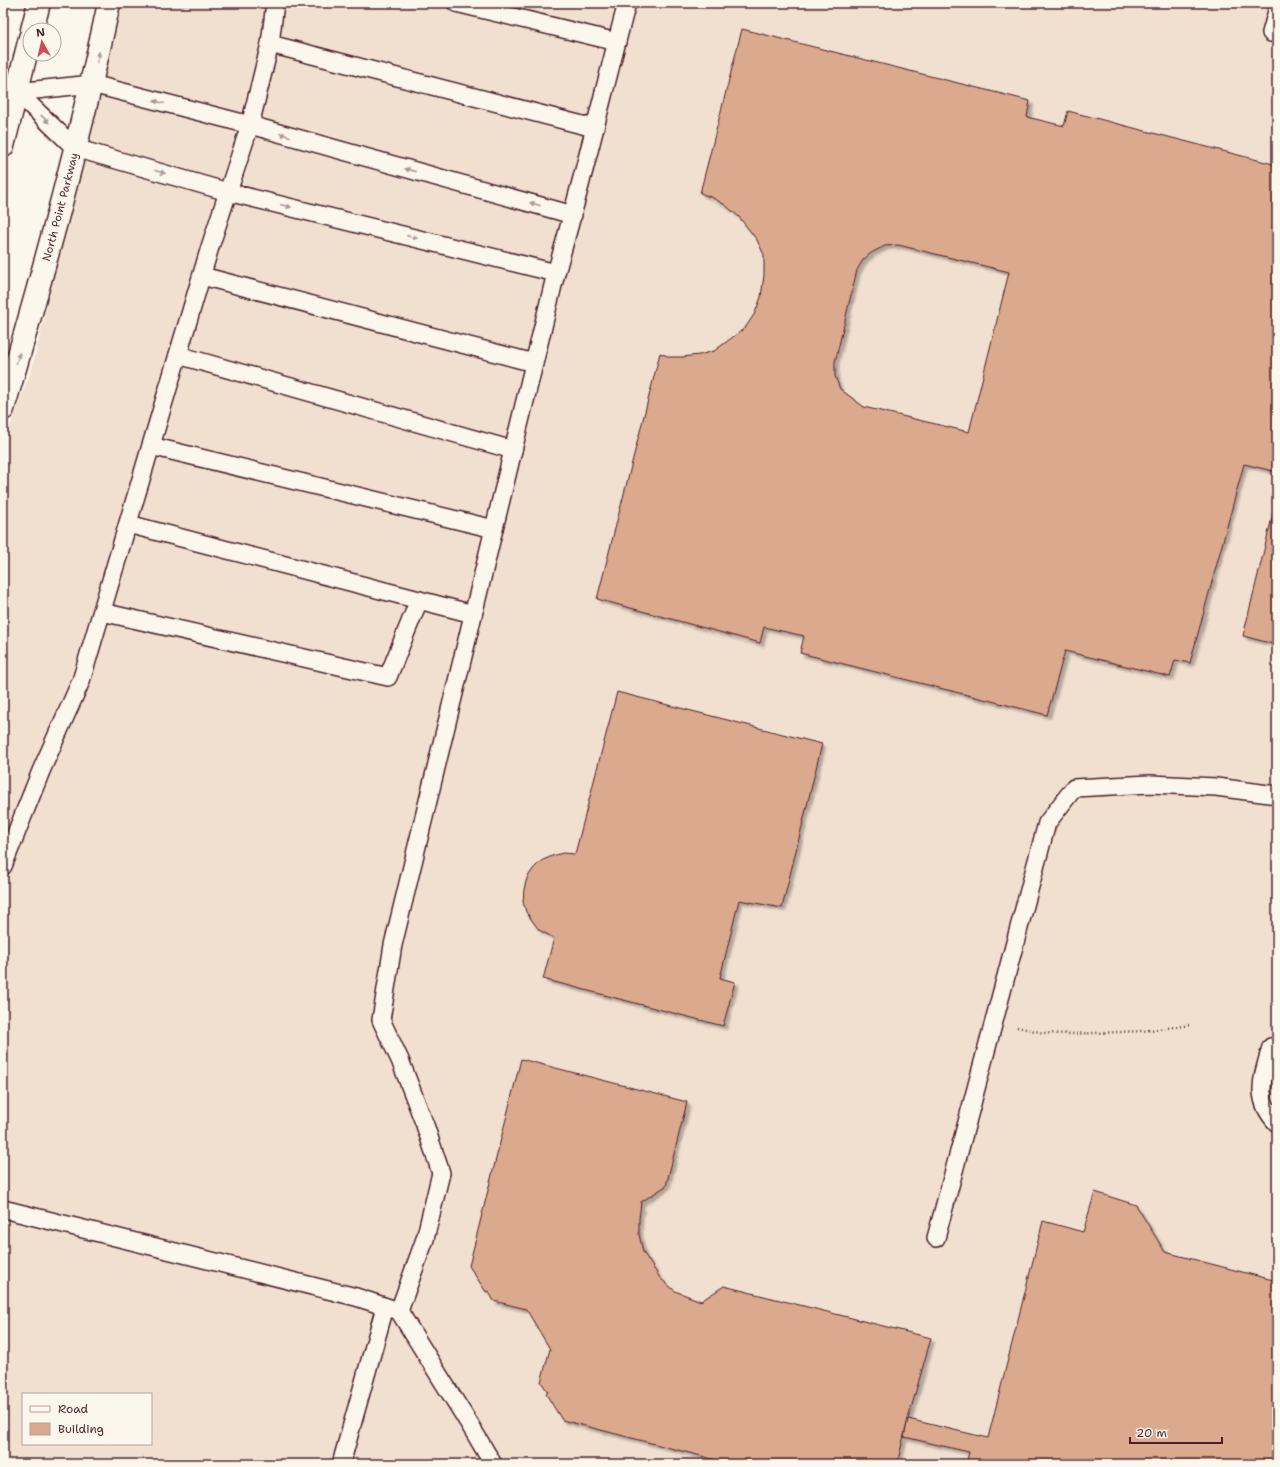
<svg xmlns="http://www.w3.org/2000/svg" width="1280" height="1467" font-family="'Shantell Sans',sans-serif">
<defs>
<filter id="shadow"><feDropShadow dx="3.5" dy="3.5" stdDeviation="1" flood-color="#0004"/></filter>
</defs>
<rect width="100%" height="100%" fill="#fbf7ec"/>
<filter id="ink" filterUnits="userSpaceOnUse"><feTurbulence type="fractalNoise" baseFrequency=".025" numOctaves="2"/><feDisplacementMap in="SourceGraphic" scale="8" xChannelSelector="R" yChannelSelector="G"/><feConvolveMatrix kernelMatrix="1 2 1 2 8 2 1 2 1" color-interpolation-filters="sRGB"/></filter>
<g filter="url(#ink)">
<path fill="#f1e0d0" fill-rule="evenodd" d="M118,3h1159v1461h-1274v-1019l29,-77zM23,1394h128v50h-128z"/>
<g fill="#dba98d" stroke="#4a1f2b" fill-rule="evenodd" filter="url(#shadow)">
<path d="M742,29l288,72 -3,16 37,9 4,-15 209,54v307l-33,-8 -54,199 -15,-3 -5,17 -105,-26 -18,64 -247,-62 4,-17 -40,-9 -4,16 -163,-44 63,-246 10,4h12l17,-2 15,-4 31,-23 10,-15 6,-16 3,-22v-20l-7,-15 -18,-23 -14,-12 -12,-7 -13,-5zM898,245l111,27 -40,160 -105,-25 -24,-18 -5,-13v-14l22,-92 6,-10 8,-7 14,-7z"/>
<polygon points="1277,497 1277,645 1243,636"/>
<polygon points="617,692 822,744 782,908 739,900 720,978 735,982 723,1026 543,979 554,938 539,930 526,912 523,902 524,889 527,878 533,869 541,861 552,856 563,853 575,854"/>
<polygon points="521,1059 687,1102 666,1186 641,1202 639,1219 639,1234 643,1252 660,1278 675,1291 701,1301 724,1286 931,1338 908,1419 897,1464 732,1464 562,1420 546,1394 548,1392 541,1382 550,1349 526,1309 494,1301 488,1291 486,1292 469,1266"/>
<polygon points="1095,1192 1136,1205 1165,1252 1277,1281 1277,1464 966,1464 969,1452 904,1437 908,1419 988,1438 1043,1221 1083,1232"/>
</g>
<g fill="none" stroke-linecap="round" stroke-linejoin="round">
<g stroke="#4a1f2b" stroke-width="20">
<g id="lane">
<polyline points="456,3 617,42"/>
<polyline points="1271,33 1277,11"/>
<polyline points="270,44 594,128"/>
<polyline points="17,92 75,148 228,192 556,273"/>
<polyline points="17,92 92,84 250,125 573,215"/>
<polyline points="202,276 534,363"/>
<polyline points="178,355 513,450"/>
<polyline points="151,446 494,529"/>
<polyline points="128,524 419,600"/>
<polyline points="102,612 388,677 419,600 473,614"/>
<polyline points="3,866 41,771 81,681 210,247 250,125 270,44 275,3"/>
<path d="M1271,1047c-8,30 -18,51 6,76"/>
<polyline points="3,1209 356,1297 399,1311 470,1425 493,1464"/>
<polyline points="936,1238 1047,823 1074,788 1150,784 1216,787 1277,795"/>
<path d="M399,1311l26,-72 16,-66 -16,-48 -25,-65 -19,-40 12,-75 163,-672c26,-89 47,-180 71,-270"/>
<polyline points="341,1464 385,1307"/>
</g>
</g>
<g stroke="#4a1f2b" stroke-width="25">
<g id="secondary">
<polyline points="32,30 39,3"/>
<polyline points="3,146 30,38"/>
<path id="s1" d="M3,409c40,-134 77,-269 106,-406"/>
</g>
</g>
<polyline stroke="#4a1f2b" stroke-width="2.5" stroke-dasharray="1 3" stroke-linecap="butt" points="1017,1027 1044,1033 1070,1034 1143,1031 1190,1025"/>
<use href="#lane" stroke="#fbf7ec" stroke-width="17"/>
<use href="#secondary" stroke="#fbf7ec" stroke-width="22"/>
</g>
<defs><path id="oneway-solid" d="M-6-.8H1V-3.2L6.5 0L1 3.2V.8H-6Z"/></defs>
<g fill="#ab9695">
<use href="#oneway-solid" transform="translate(98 57) rotate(-78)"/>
<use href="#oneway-solid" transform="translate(159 102) rotate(-166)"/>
<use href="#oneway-solid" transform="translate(45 119) rotate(44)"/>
<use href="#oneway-solid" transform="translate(285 135) rotate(-164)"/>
<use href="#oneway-solid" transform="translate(410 170) rotate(-164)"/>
<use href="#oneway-solid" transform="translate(160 172) rotate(16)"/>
<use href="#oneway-solid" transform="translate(535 204) rotate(-164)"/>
<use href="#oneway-solid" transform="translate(286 206) rotate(14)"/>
<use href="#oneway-solid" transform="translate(412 237) rotate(14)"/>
<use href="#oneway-solid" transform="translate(18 358) rotate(-73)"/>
</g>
</g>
<g text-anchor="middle" stroke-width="3" stroke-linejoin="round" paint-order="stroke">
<g font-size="11" fill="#4a1f2b" stroke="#fbf7ec">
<text dy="4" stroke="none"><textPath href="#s1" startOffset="210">North Point Parkway</textPath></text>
</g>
</g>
<rect width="1280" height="1467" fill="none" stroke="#fbf7ec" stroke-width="16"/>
<rect x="8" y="8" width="1264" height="1451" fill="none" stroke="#4a1f2b" stroke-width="1.5" filter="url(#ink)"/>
<rect x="22" y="1393" width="130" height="52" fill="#fbf7ec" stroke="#b4a19f"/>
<rect x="30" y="1406" width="20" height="6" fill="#fbf7ec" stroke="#b4a19f"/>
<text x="58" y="1413" font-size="12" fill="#4a1f2b">Road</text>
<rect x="30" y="1423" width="20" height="12" fill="#dba98d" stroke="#b4a19f"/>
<text x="58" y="1433" font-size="12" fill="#4a1f2b">Building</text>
<g transform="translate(42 42) rotate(352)"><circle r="19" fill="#fbf7ec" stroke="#b4a19f"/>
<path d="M0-3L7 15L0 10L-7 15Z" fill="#d1495b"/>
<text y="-6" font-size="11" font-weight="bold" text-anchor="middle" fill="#4a1f2b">N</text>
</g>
<path d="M1130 1437v6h92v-6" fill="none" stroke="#4a1f2b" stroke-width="2"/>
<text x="1136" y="1437" font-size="12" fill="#4a1f2b" stroke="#fbf7ec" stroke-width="3" paint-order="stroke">20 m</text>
</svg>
